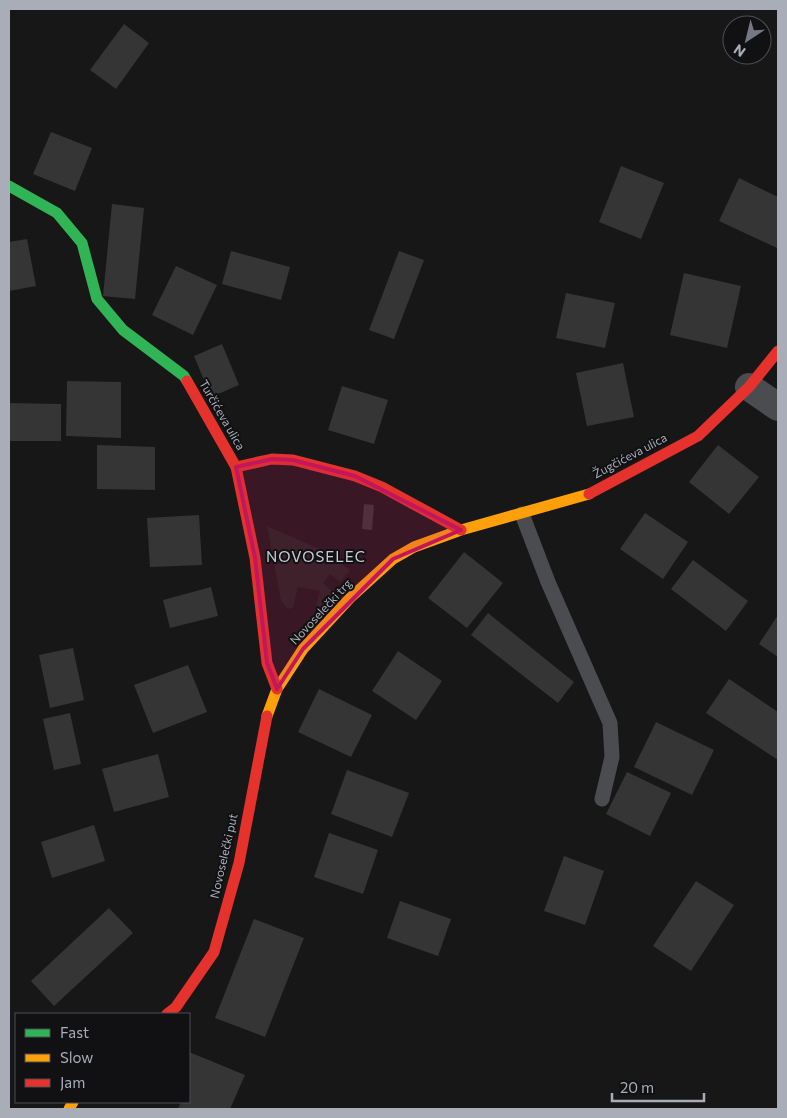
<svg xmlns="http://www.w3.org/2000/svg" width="787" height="1118" font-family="Commissioner,sans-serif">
<rect width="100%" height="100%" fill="#171717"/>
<polygon fill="#1d241e" points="267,526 322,550 350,570 340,582 330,574 323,583 331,590 332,595 319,610 316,605 320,591 298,587 293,608 288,609 281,601"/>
<g fill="#353536">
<polygon points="124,24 149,43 116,89 90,70"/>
<polygon points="51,132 92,148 75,191 33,174"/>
<polygon points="621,166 664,183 641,239 599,222"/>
<polygon points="739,178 778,197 777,248 719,221"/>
<polygon points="112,204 144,208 135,299 103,296"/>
<polygon points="27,239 36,286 9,291 9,242"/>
<polygon points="231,251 290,267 281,300 222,284"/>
<polygon points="399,251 424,260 394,339 369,330"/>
<polygon points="176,266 217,285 193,335 152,315"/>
<polygon points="684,273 741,286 727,348 670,335"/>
<polygon points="566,293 615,303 605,348 556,338"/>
<polygon points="222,344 239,385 211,397 194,356"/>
<polygon points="623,363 634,417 587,426 576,373"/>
<polygon points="67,381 121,382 121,438 66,436"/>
<polygon points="342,386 388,400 374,444 328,430"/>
<polygon points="9,403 61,404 61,441 9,441"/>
<polygon points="97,445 155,447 155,490 97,489"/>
<polygon points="718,445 759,477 729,514 689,482"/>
<polygon points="364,504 374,505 372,530 362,529"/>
<polygon points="645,513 688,542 663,579 620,549"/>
<polygon points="199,515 202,565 150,567 147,518"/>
<polygon points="464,552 503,583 467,628 428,598"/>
<polygon points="693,560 748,601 726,631 671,589"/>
<polygon points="211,587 218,616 170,628 163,600"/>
<polygon points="488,613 574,682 558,703 471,635"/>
<polygon points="778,615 778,657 759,644"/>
<polygon points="73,648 84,700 50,708 39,655"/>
<polygon points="398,651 442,681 416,720 372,691"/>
<polygon points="188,665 207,712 153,733 134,685"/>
<polygon points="729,679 778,712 778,760 706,713"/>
<polygon points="319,689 372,715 351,757 298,732"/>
<polygon points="70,713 81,764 54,770 43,719"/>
<polygon points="656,722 714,750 692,795 634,767"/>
<polygon points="158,754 169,797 114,812 102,769"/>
<polygon points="347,770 409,793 392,837 331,814"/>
<polygon points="627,772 671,793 650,836 606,814"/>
<polygon points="94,825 105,861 52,878 41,842"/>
<polygon points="329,833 378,850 363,894 314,877"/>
<polygon points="564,856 604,871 585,925 544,911"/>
<polygon points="696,881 734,905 691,971 653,946"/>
<polygon points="400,901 451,919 438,956 387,938"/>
<polygon points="109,908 133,933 54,1006 31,981"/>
<polygon points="254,919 304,938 265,1037 215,1018"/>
<polygon points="189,1052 245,1075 230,1109 178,1109 181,1102 189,1102"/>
</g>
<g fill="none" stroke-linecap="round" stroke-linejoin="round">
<polyline stroke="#4b4c50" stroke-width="15" points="522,514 548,582 610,723 612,757 602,799"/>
<polyline stroke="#4b4c50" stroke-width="28" points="749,387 778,407"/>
<polyline stroke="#30b455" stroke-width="11" points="9,186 57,213 82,243 97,299 123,330 184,376 187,381"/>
<g stroke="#ff9f0a" stroke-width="11">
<polyline points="267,716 277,689 303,649 350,598 393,559 414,547 461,530 589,494"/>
<polyline points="69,1109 73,1102"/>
</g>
<g stroke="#e5322d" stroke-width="11">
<polyline points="187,381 236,467 255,558 267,663 277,689"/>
<polyline points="236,467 272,459 293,460 355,476 382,487 461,530"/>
<polyline points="589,494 698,436 749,387 778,351"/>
<polyline points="167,1014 176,1007 214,952 239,863 267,716"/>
</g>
</g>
<path fill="#c2185b" fill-opacity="0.2" stroke="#c2185b" stroke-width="4" stroke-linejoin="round" d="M272,459l21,1 62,16 106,54 -68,29 -90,90 -26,40 -10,-26 -12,-105 -19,-91z"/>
<g text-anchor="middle" stroke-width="4" stroke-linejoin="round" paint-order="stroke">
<g font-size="12" fill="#a8adb8" stroke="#111113">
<text transform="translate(222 415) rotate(60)" y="4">Turčićeva ulica</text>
<text transform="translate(630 456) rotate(-28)" y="4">Žugčićeva ulica</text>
<text transform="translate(321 612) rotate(-47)" y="4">Novoselečki trg</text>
<text transform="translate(224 856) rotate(-77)" y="4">Novoselečki put</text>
</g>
<g font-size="15" letter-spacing="1" fill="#c9ccd4" stroke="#111113">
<text x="316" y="562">NOVOSELEC</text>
</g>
</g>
<rect width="787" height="1118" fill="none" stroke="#a8adb8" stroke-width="20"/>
<rect x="15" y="1013" width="175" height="90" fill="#111113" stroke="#4d4f55"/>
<rect x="25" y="1029" width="25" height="8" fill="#30b455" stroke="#4d4f55"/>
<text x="60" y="1038" font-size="15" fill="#a8adb8">Fast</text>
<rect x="25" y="1054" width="25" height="8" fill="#ff9f0a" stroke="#4d4f55"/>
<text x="60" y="1063" font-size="15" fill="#a8adb8">Slow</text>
<rect x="25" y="1079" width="25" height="8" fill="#e5322d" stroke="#4d4f55"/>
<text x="60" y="1088" font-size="15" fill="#a8adb8">Jam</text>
<g transform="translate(747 40) rotate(215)"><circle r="24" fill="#111113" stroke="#4d4f55"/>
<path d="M0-4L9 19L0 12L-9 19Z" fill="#757880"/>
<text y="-8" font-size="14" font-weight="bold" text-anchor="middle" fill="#a8adb8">N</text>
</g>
<path d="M612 1093v8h92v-8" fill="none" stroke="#a8adb8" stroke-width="2.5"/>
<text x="620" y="1093" font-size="15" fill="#a8adb8" stroke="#111113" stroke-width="4" paint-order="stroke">20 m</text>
</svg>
